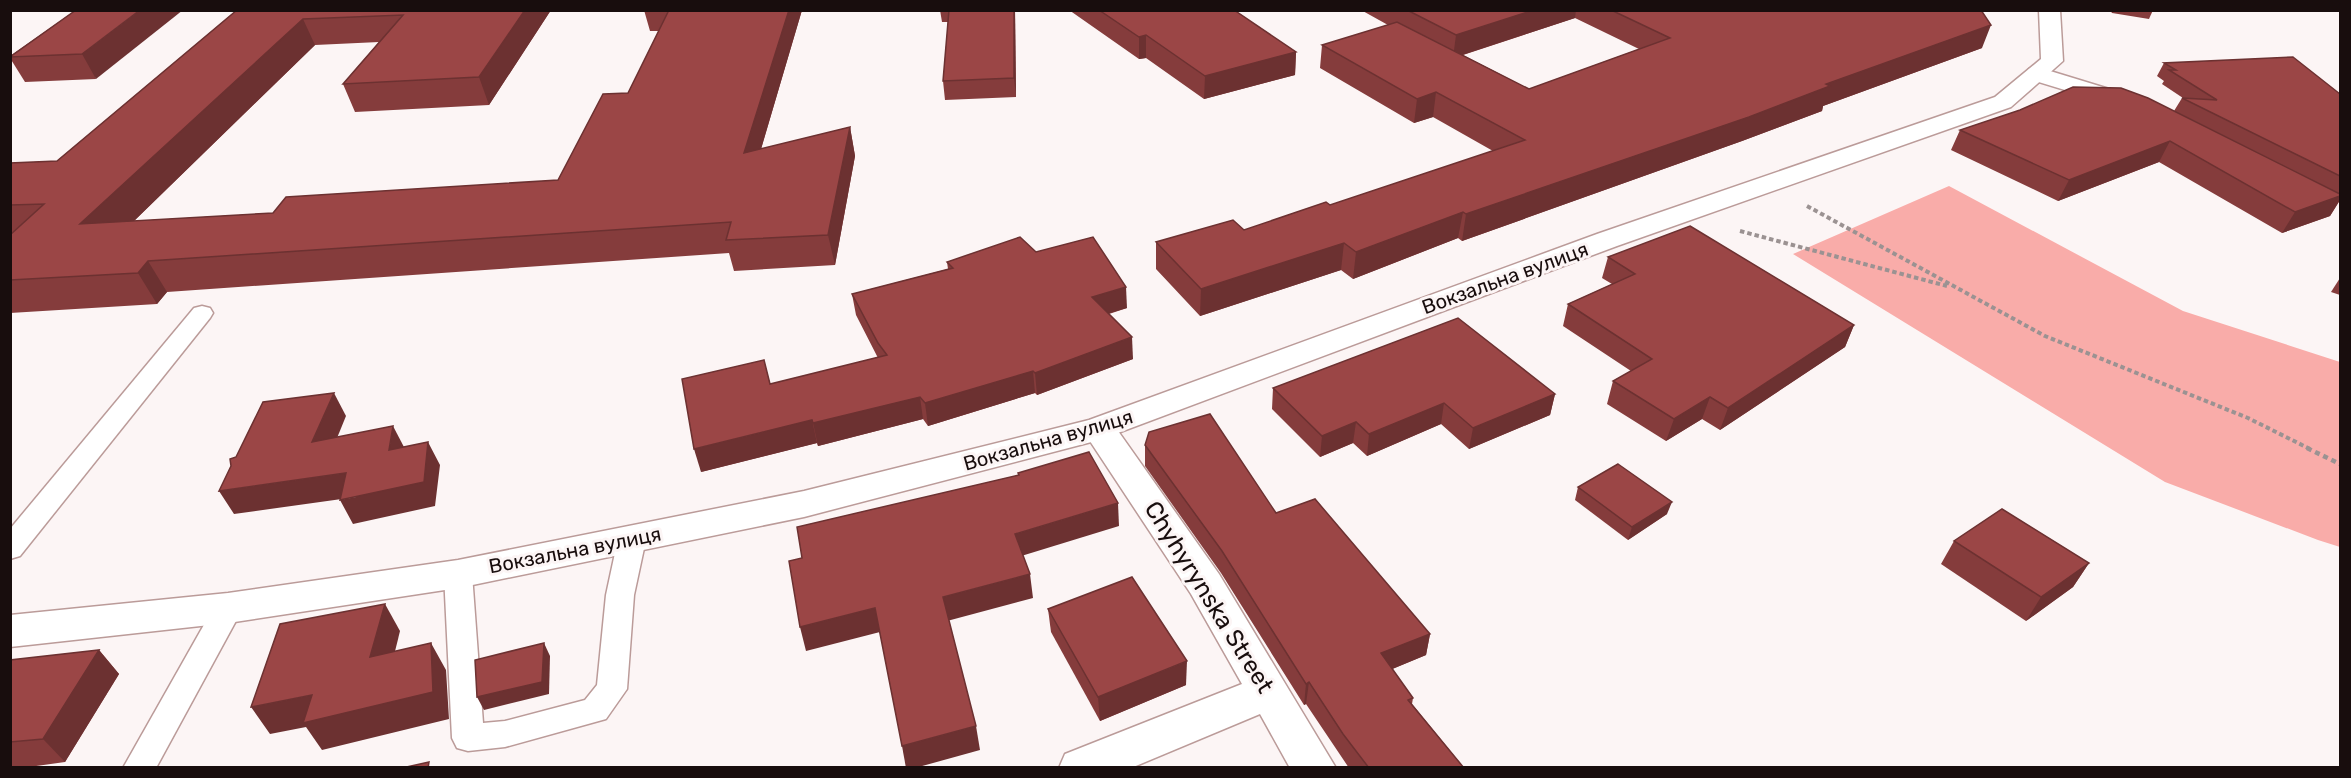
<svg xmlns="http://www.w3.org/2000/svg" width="2351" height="778" font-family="Rubik,sans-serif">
<rect width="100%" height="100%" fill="#fcf5f5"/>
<polygon fill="#f9aca9" points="1949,186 2183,311 2340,362 2340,547 2318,540 2165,482 1793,254"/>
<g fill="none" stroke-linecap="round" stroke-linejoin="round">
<g stroke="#bb9b99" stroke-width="3">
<g id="lane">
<polygon points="202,306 210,308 213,313 210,318 20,556 10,559 10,529 194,308"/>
<polygon points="632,529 642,532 646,539 634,595 627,689 606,719 505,747 468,751 457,748 452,738 444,574 448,567 458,564 468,567 472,574 483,723 505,721 585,700 597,685 606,595 618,539 622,532"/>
<polygon points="228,597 238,600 243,608 156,768 123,768 218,600"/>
</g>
</g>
<g stroke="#bb9b99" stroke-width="3">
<g id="street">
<polygon points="2037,67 2132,96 2136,101 2132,106 2124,108 2029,79 2026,74 2029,69"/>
<polygon points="1099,418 1111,421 1219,574 1336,768 1290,768 1260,714 1131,768 1059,768 1065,754 1242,684 1191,594 1082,429 1087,421"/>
</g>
</g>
<g stroke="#bb9b99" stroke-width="3">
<polygon id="primary" points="2039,10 2060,10 2063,61 2011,107 1617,246 1099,440 804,517 458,588 228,623 10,647 10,615 228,593 458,560 804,491 1089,420 1597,234 1995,97 2041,59"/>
</g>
<g stroke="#9b9292" stroke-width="4" stroke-dasharray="4.5 3" stroke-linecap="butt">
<polyline points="1807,206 2045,336 2248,418 2310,449"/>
<polyline points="1740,231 1947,286"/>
</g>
<polyline stroke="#9b9292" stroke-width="4.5" stroke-dasharray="5 4" stroke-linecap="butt" points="2307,448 2340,464"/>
<use href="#lane" fill="#fff" fill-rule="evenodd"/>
<use href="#street" fill="#fff" fill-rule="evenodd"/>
<use href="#primary" fill="#fff" fill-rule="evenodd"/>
</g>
<g fill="#853c3c" fill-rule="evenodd">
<polygon points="76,10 96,79 25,82 10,58 10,56"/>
<polygon points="237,10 551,10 489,105 355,112 343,84 379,42 315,45 134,221 273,213 558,180 628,93 659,31 650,31 644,10 802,10 761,149 850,127 855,156 835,265 734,271 729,253 167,292 157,304 10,313 10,163 57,161"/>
<polygon points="940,10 1015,10 1016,97 945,100 943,81 948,22 942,22"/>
<polygon points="1069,10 1234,10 1296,52 1295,75 1204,99 1146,58 1139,59"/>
<path d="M1361,10h620l1,38 -159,58 -1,5 -80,30 -280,100 -4,-3 -105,41 -12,-9 -141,46 -44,-47v-27l88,-12 86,-25 163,-54 -60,-34 -19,6 -94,-55 2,-23 66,-20zM1575,18l64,31 -110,40 -66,-34z"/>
<polygon points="2110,10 2153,10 2149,19 2112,13"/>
<polygon points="2164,63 2340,94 2340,200 2330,216 2282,233 2159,162 2058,201 1951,150 1960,130 2174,111 2182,98 2183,98 2162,84 2164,81 2157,76"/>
<polygon points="1036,252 1127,308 1109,314 1133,359 1037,395 1035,393 928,426 923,419 818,446 817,443 701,472 878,358 856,315 852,294 948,269 947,262"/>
<polygon points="1608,257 1854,325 1845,347 1720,430 1702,419 1666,441 1607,404 1613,381 1631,371 1563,326 1568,304 1612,284 1602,278"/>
<polygon points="2340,278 2340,295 2331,292"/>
<polygon points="1273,388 1555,394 1550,415 1469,449 1441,424 1367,456 1353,443 1320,457 1272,409"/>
<polygon points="1145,445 1276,513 1430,634 1426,655 1392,669 1413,698 1412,704 1464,768 1349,768 1306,704 1304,705 1221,573 1145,466"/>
<polygon points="1578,487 1667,514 1628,540 1575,500"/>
<polygon points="1954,541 2089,563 2073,587 2026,621 1941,564"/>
<polygon points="1048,609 1186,685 1100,721 1051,632"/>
<polygon points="99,650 119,674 65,762 22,768 10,768 10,660"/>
</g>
<g fill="#6c3131">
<polygon points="140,10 183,10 96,79 82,54"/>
<polygon points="525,10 551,10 489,105 479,77"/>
<polygon points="789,10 802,10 751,183 744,153"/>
<polygon points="1014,10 1015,10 1016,97 1014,78"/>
<polygon points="1534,10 1576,10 1575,18 1453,58 1456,35"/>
<polygon points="303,19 315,45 99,255 80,224"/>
<polygon points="1991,25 1982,48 1823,106 1822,111 1742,141 1462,241 1466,214"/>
<polygon points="1146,35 1146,58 1139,59 1139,37"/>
<polygon points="1296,52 1295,75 1204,99 1205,76"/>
<polygon points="1436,92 1433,117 1414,123 1417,99"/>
<polygon points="850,127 855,156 835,265 828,235"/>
<polygon points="2170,141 2159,162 2058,201 2069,180"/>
<polygon points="2340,196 2340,200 2330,216 2282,233 2295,212"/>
<polygon points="1463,212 1458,238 1353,279 1356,252"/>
<polygon points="1344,243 1341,270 1200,316 1201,289"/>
<polygon points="148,261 167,292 157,304 138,273"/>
<polygon points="1126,287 1127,308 1093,318 1092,297"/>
<polygon points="1854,325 1845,347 1720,430 1728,408"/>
<polygon points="1132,337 1133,359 1037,395 1035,373"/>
<polygon points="1033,371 1035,393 928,426 925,403"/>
<polygon points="334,393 346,416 326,465 312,442"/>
<polygon points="1555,394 1550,415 1469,449 1473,428"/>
<polygon points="920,397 923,419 818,446 813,423"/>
<polygon points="1710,397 1702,419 1666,441 1674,419"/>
<polygon points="1444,403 1441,424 1367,456 1369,434"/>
<polygon points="812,420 817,443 701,472 694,449"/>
<polygon points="1356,422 1353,443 1320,457 1322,436"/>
<polygon points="393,426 405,449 389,450"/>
<polygon points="428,442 440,465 435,506 353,524 340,500 356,497 234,514 219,491 346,473"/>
<polygon points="1672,502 1667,514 1628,540 1632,527"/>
<polygon points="1118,503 1119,526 1018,557 1015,534"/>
<polygon points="2089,563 2073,587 2026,621 2041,597"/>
<polygon points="1030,574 1033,598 947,621 943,597"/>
<polygon points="385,604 400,631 387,684 370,657"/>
<polygon points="875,608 880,632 806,651 800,627"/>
<polygon points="1430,634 1426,655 1378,675 1381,653"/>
<polygon points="431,643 446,670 449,719 322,750 306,727 270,734 251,707 312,695"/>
<polygon points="544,643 550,656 549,694 484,710 477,697"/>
<polygon points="99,650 119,674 65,762 43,739"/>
<polygon points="1187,661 1186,685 1100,721 1098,697"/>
<polygon points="1309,682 1306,704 1304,705 1306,684"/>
<polygon points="976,726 980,750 915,768 906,768 902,746"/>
</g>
<g fill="#9b4646" stroke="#6c3131" stroke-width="1.5">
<polygon points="76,10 140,10 82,54 10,57"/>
<polygon points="237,10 525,10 479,77 343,84 403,15 303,19 80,224 273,213 286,197 558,180 603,94 628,93 669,10 789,10 744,153 850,127 828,235 726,240 731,222 148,261 138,273 10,280 10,235 44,204 10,205 10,163 57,161"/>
<polygon points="949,10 1014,10 1014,78 943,81"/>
<polygon points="1099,10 1234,10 1296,52 1205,76 1146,35 1139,37"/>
<polygon points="1407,10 1534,10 1456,35"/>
<polygon points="1611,10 1981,10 1991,25 1826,84 1830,86 1749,117 1466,214 1463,212 1356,252 1344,243 1201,289 1156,242 1233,220 1244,230 1326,202 1330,205 1525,140 1436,92 1417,99 1322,45 1397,22 1529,89 1670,38"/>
<polygon points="2293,57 2340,94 2340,176 2182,98 2217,100 2169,70 2176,70 2164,63"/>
<polygon points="2073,87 2121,88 2148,98 2340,194 2340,196 2295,212 2170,141 2069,180 1960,130 2020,110"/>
<polygon points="1690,226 1854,325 1728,408 1710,397 1674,419 1613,381 1652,359 1568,304 1635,274 1608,257"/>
<polygon points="1020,237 1036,252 1093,237 1126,287 1092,297 1132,337 1035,373 1033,371 925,403 920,397 813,423 812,420 694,449 682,379 764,360 770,384 887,355 878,343 852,294 953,268 947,262"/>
<polygon points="1458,318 1555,394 1473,428 1444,403 1369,434 1356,422 1322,436 1273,388"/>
<polygon points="334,393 312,442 393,426 389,450 428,442 424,482 340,500 346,473 219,491 231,466 230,459 236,457 263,402"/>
<polygon points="1210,414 1276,513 1315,499 1430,634 1381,653 1413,698 1408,700 1464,768 1369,768 1343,734 1309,682 1306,684 1222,551 1145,445 1149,432"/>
<polygon points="1089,452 1118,503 1015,534 1030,574 943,597 976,726 902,746 875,608 800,627 789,561 802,558 797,527 1019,475 1018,473"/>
<polygon points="1618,464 1672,502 1632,527 1578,487"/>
<polygon points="2002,509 2089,563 2041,597 1954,541"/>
<polygon points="1132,577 1187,661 1098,697 1048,609"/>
<polygon points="385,604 370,657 431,643 433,692 303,723 312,695 251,707 280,624"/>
<polygon points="544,643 542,682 477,697 475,660"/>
<polygon points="99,650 43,739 10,742 10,660"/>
<polygon points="429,762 428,768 402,768"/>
</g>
<g text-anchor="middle" stroke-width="6" stroke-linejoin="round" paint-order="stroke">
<g font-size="20" fill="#180d0d" stroke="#fcf5f5">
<text transform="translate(1505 278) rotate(-20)" y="7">Вокзальна вулиця</text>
<text transform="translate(1048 440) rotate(-16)" y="7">Вокзальна вулиця</text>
<text transform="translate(575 550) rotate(-11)" y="7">Вокзальна вулиця</text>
</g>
<g font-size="24" fill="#180d0d" stroke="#fcf5f5">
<text transform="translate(1209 597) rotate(58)" y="8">Chyhyrynska Street</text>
</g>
</g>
<rect width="2351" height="778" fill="none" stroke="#180d0d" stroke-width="24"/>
</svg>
